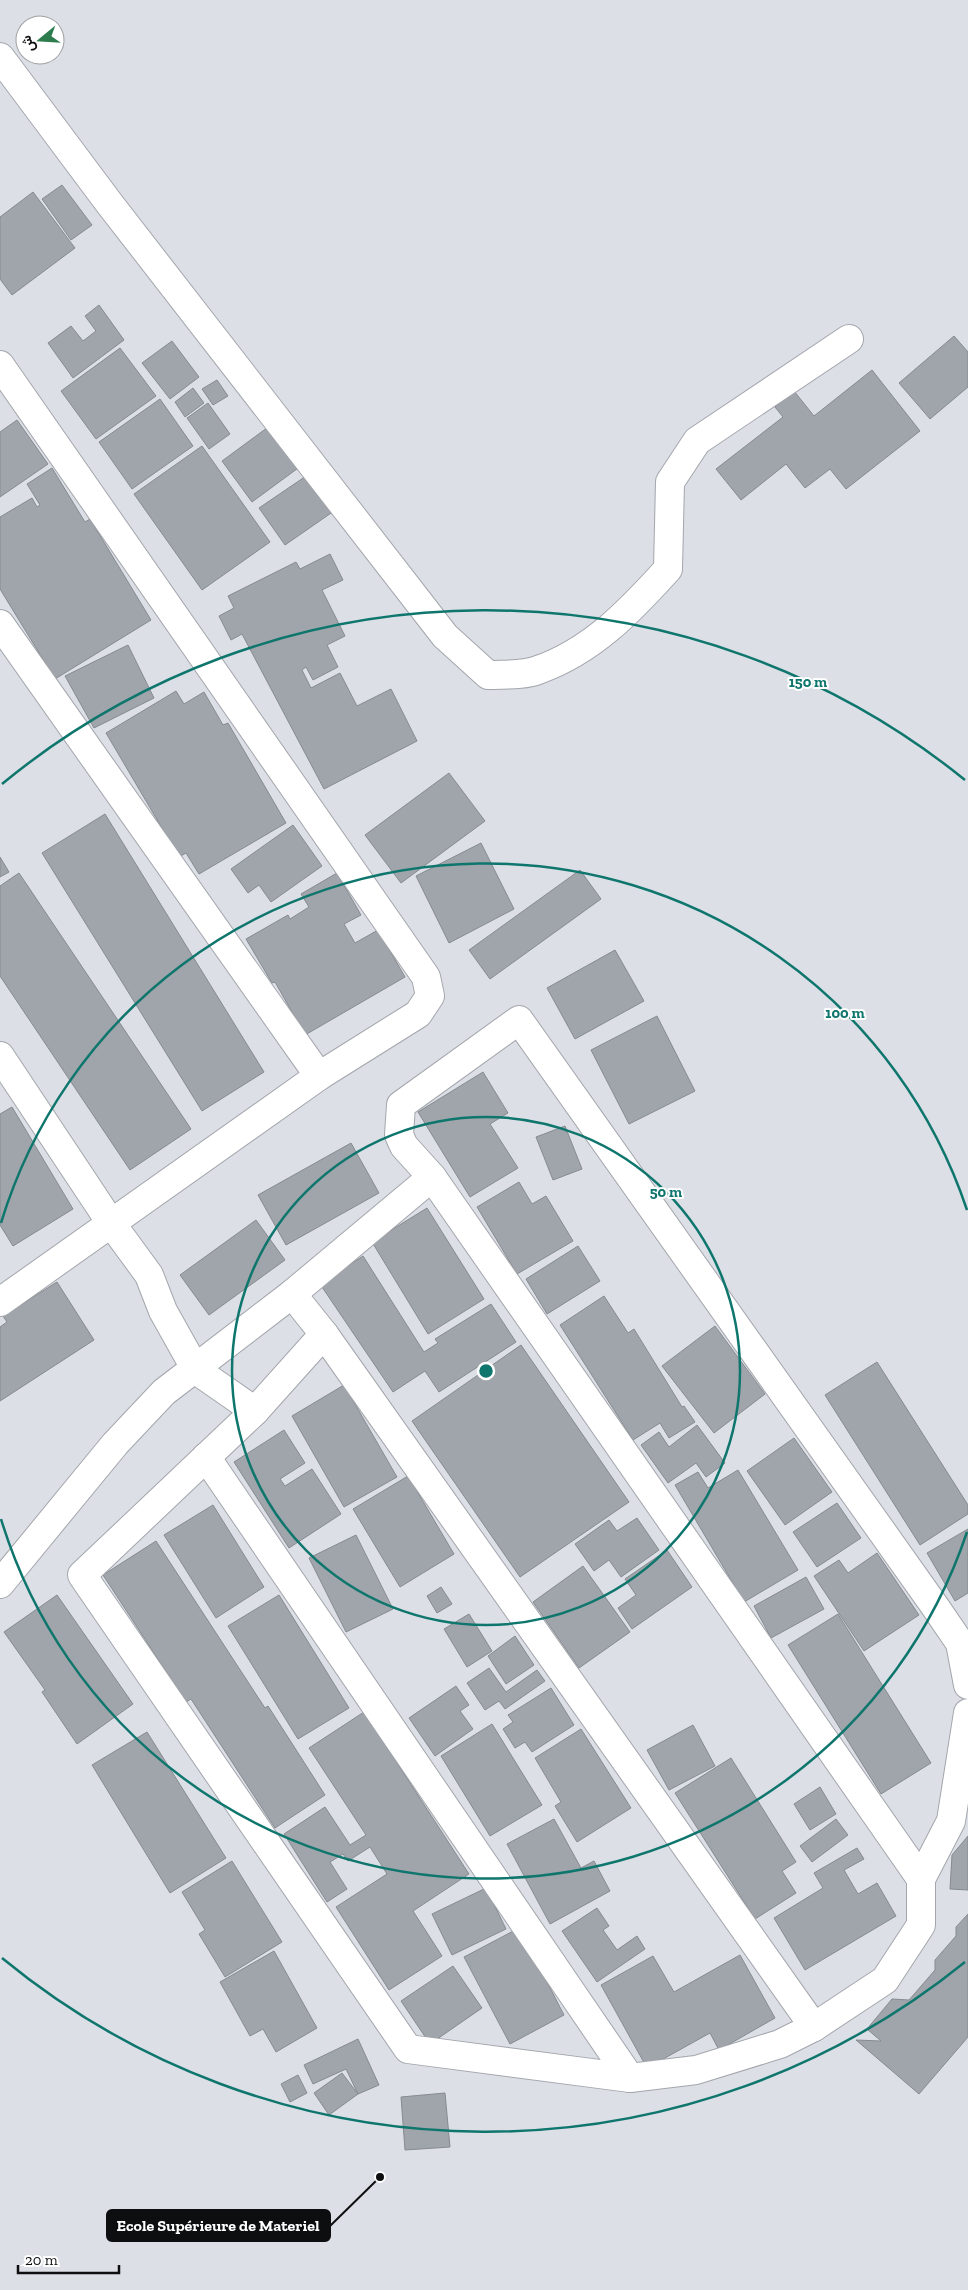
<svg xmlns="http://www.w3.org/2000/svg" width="968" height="2290" font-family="'Zilla Slab',Vazirmatn,serif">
<rect width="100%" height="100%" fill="#dcdfe6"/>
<g fill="#9fa5aa" stroke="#858b8f">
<polygon points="62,185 92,225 71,240 42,199"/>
<polygon points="33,192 75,248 12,295 0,279 0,217"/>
<polygon points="99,305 124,340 73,378 48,343 71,326 83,341 96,331 85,316"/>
<polygon points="954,336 968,352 968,387 930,419 899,383"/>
<polygon points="172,341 199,377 170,399 142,363"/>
<polygon points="120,348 156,396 96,439 61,391"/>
<polygon points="872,370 920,431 846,489 830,469 805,488 786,464 741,500 716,469 783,417 775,407 794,391 814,416"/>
<polygon points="217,380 228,396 213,405 202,389"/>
<polygon points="193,388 204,403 185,417 175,402"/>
<polygon points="160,399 193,446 132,489 99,442"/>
<polygon points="208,403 230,434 209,449 187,418"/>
<polygon points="17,420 48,464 0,497 0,432"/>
<polygon points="275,422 305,463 252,502 222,461"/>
<polygon points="202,446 270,542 202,590 134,494"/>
<polygon points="52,468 85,522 90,519 151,620 55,679 0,589 0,517 32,498 37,507 40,505 27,484"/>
<polygon points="309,474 334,511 285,545 259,508"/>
<polygon points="330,554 343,580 322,590 345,636 327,645 338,667 313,680 306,667 302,670 311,688 340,673 357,706 391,689 417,741 324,789 242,634 231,640 219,616 234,608 228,596 296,562 300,569"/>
<polygon points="128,645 154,698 94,728 65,676"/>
<polygon points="176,691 184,704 204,692 223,725 228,723 286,823 199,874 186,853 179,857 106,733"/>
<polygon points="449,773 485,821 401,883 365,835"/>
<polygon points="105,814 264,1072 202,1111 42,853"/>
<polygon points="293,825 322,866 271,902 259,885 248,893 231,869"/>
<polygon points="481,843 514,909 449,943 416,876"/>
<polygon points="0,857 9,872 0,877"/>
<polygon points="580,870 601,899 490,979 469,950"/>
<polygon points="19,873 191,1129 130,1170 0,976 0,886"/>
<polygon points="337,873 361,915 344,924 355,943 378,930 405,977 305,1035 275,982 272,983 246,939 288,915 290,919 309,907 301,894"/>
<polygon points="615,950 644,1001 575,1039 547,988"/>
<polygon points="657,1016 695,1091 629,1124 591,1050"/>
<polygon points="483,1072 508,1113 490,1124 518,1168 470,1197 418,1112"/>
<polygon points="12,1107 73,1209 13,1246 0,1225 0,1114"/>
<polygon points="565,1126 582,1169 553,1180 536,1137"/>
<polygon points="351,1143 379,1193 286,1245 258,1195"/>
<polygon points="519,1182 532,1204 546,1196 573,1241 517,1274 477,1207"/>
<polygon points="427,1208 484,1299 428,1334 372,1242"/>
<polygon points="256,1220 285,1260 209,1315 180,1275"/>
<polygon points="578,1246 600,1281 547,1314 526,1279"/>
<polygon points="363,1256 424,1352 438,1343 435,1339 491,1304 516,1342 439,1392 425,1371 393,1392 320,1284"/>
<polygon points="57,1282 94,1340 0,1401 0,1327 7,1322 3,1316"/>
<polygon points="604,1296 628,1333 634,1329 682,1407 684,1406 695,1422 669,1438 660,1423 633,1440 560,1325"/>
<polygon points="715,1326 765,1394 714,1433 662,1366"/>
<polygon points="521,1345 629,1502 520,1577 412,1421"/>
<polygon points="877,1362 968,1505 968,1514 920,1545 825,1395"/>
<polygon points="344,1385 397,1477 344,1507 292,1416"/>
<polygon points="697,1425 725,1463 706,1477 696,1463 668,1483 641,1445 659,1432 669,1447"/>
<polygon points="284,1430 305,1463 280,1479 285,1486 312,1469 341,1514 289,1548 234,1462"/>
<polygon points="794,1438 832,1492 785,1525 747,1471"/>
<polygon points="738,1470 798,1570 744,1602 675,1485 698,1472 708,1488"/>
<polygon points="408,1476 454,1554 400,1587 353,1509"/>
<polygon points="837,1503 861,1538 817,1567 793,1532"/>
<polygon points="213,1505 264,1587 216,1618 164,1535"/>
<polygon points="637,1518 659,1550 621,1577 609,1560 594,1571 575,1544 609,1520 617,1531"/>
<polygon points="968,1529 968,1593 955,1601 927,1553"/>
<polygon points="356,1535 393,1609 346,1632 309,1558"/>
<polygon points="156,1541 265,1708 268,1706 325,1795 275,1828 191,1699 186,1702 103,1575"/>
<polygon points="667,1550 692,1587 632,1629 618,1608 636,1595 625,1579"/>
<polygon points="877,1553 919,1615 864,1651 814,1576 839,1560 848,1573"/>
<polygon points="583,1566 630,1632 579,1668 533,1602"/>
<polygon points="806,1577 824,1609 771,1638 754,1606"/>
<polygon points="441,1587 452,1604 437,1613 427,1596"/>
<polygon points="57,1595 133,1704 77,1744 42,1692 45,1690 4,1632"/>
<polygon points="279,1595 349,1708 298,1739 228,1626"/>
<polygon points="469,1614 492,1651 467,1667 444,1629"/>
<polygon points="838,1614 931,1763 881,1794 788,1645"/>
<polygon points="515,1636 534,1665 506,1684 488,1656"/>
<polygon points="489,1668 506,1692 537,1670 545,1681 505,1709 499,1701 485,1710 467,1683"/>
<polygon points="456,1686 469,1705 460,1711 473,1729 435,1756 409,1718"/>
<polygon points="551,1688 574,1725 532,1752 525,1742 515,1748 503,1729 513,1722 508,1715"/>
<polygon points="364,1712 469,1874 413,1911 442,1956 389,1990 336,1907 387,1874 370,1847 348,1861 343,1854 330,1862 347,1889 327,1902 284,1834 325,1807 350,1845 366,1835 309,1748"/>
<polygon points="492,1724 542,1805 490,1836 441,1756"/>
<polygon points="693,1725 715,1766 669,1790 647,1750"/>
<polygon points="581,1729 631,1808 577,1842 555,1806 561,1802 535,1758"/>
<polygon points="147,1732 226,1858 170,1893 92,1765"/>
<polygon points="731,1758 796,1862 782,1871 796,1893 755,1919 675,1793"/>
<polygon points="820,1787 836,1814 810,1830 794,1804"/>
<polygon points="554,1819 581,1868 594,1861 610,1891 550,1924 507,1844"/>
<polygon points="836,1819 848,1835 812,1862 800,1846"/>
<polygon points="968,1836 968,1890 950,1889 952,1855"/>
<polygon points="857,1848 864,1859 844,1870 858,1894 877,1883 896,1916 805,1970 774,1918 823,1888 814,1873"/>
<polygon points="232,1861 282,1942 225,1977 199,1934 205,1930 182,1892"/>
<polygon points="486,1888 506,1929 452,1955 432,1914"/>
<polygon points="597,1908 609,1926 603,1930 617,1950 637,1936 645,1949 597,1982 562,1931"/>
<polygon points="968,1914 968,2037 919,2094 856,2040 881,2041 867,2029 892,1999 909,2000 935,1970 935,1960 956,1936 956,1927"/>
<polygon points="519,1928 564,2015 510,2044 464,1957"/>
<polygon points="274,1951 317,2028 276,2052 263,2029 250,2036 220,1982"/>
<polygon points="740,1955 775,2018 719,2050 710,2033 647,2068 601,1985 653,1956 674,1992"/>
<polygon points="453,1966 482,2008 430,2044 401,2001"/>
<polygon points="358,2039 379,2085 358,2094 346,2069 313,2084 304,2065"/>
<polygon points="342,2073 358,2094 329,2115 314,2093"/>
<polygon points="298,2075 307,2093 290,2102 281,2084"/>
<polygon points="445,2093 450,2147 405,2150 401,2097"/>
</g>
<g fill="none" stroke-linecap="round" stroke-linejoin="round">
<g stroke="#a3a6ac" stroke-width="30">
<g id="street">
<path d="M0,57l109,146 336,433 43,39c15,-1 35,1 50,-5 54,-19 92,-59 130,-101l2,-87 27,-41 152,-102"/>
<polyline points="0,365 426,977 430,996 418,1014 319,1076 0,1302"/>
<polyline points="0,624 319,1076"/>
<polyline points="0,1056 111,1223 149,1275 163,1311 196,1370 255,1411"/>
<polyline points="292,1294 324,1334 814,2027"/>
<polyline points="324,1334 255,1411 82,1575 408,2049 630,2078 696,2070 780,2044 814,2027 885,1980 921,1925 921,1879 951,1821 968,1713"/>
<polyline points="206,1457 630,2078"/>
<polyline points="0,1584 115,1444 164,1392 292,1294 432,1177"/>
<polyline points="921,1879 432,1177 404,1146 399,1135 401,1105 519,1020 934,1605 960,1643 968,1685"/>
</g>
</g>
<use href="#street" stroke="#fff" stroke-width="28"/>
</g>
<g fill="none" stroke="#0f766e" stroke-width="2.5">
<circle cx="486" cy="1371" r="254"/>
<path d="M967 1532A507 507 0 0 1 1 1519M1 1223A507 507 0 0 1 967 1210"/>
<path d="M965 1962A761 761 0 0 1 2 1958M2 784A761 761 0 0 1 965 780"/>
</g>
<circle cx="486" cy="1371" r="8" fill="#0f766e" stroke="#fff" stroke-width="2.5"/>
<g font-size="15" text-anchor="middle" font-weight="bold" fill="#0f766e" stroke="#fff" stroke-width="4" stroke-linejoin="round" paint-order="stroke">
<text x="808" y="687">150 m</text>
<text x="845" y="1018">100 m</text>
<text x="666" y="1197">50 m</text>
</g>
<path fill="none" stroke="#0d0e10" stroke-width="2" d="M380 2177L330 2226"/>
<circle fill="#0d0e10" stroke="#fff" stroke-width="2" cx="380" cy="2177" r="5"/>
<rect fill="#0d0e10" stroke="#0d0e10" stroke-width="2" x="107" y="2210" width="223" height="31" rx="5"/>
<g font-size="16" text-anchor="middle" font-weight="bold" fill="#fff">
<text x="218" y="2231">Ecole Supérieure de Materiel</text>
</g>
<g transform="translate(40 40) rotate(252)"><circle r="24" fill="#ffffff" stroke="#9e9f9f"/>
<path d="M0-4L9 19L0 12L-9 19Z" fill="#2c7c4d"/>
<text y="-8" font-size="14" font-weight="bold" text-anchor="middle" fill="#0d0e10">ش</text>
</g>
<path d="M18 2265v8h101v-8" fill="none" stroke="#0d0e10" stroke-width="2.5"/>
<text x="25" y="2265" font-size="15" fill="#0d0e10" stroke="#ffffff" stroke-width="4" paint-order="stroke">20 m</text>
</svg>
